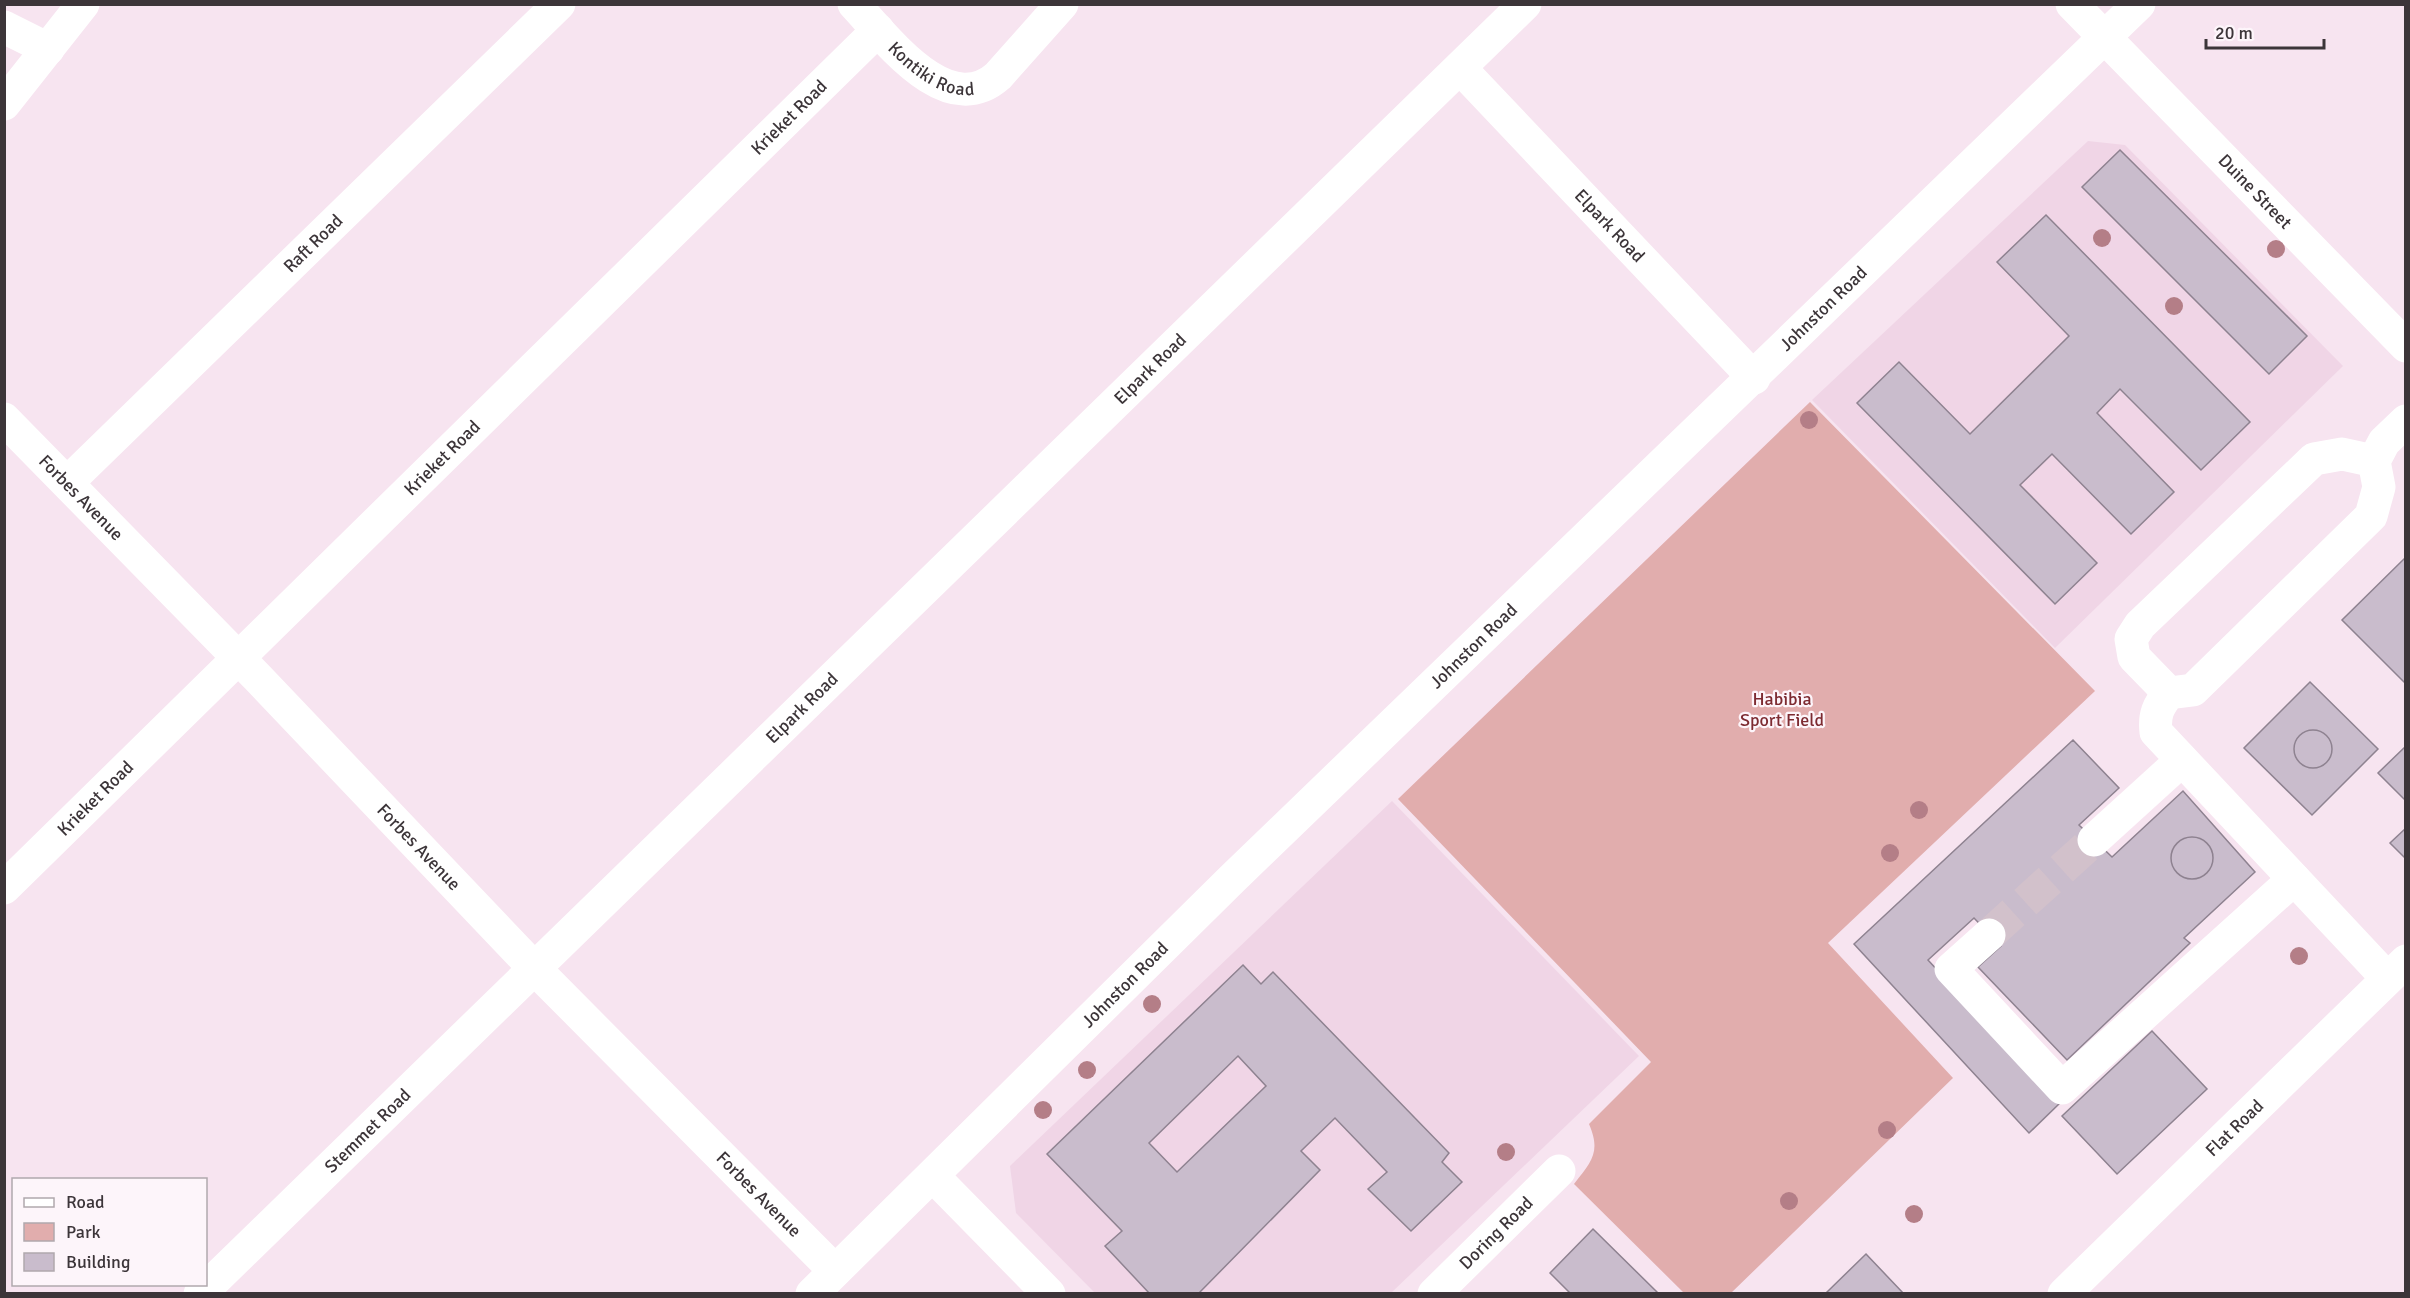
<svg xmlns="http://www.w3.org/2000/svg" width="2410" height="1298" font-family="Signika,sans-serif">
<rect width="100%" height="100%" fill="#f7e4f0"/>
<g fill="#f0d5e6">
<polygon points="2088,141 2125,145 2343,366 2055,648 1812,400"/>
<polygon points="1392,801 1639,1056 1391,1293 1095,1293 1016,1213 1010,1166"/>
</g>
<path fill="#e1adad" d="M1810,402l285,289 -267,252 125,135 -222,215h-47l-110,-109c18,-23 27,-32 15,-60l62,-62 -253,-263z"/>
<g fill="#c9bccc" stroke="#8e8290" stroke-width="1.5" fill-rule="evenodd">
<polygon points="2120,150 2307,336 2269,374 2082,187"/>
<polygon points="2046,215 2250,422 2201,470 2120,389 2097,413 2174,492 2131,534 2052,454 2020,485 2097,563 2055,604 1857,403 1899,362 1970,434 2069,336 1997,262"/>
<polygon points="2406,557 2406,684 2342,620"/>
<polygon points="2310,682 2378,749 2312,815 2244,748"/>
<circle cx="2313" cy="749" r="19"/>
<polygon points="2073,740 2119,788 2079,825 2112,857 2183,791 2255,872 2184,938 2190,943 2067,1060 1978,967 2001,946 1974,918 1928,960 2060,1103 2029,1133 1854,944"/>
<polygon points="2406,746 2406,801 2378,773"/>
<polygon points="2406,828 2406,859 2390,843"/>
<circle cx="2192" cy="858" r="21"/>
<path d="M1243,965l18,19 12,-12 176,181 -7,9 20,20 -51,49 -43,-42 19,-17 -52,-54 -34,33 19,19 -122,124h-48l-45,-48 17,-15 -75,-77zM1238,1056l28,30 -89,86 -28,-29z"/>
<polygon points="2152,1031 2207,1089 2117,1174 2062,1116"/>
<polygon points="1593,1229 1659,1294 1571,1294 1550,1273"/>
<polygon points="1866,1254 1904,1294 1825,1294"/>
</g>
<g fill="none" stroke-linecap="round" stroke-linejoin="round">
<polyline stroke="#d2c1cb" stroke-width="33" stroke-dasharray="33 16" stroke-linecap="butt" points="1989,935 2094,840"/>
<g stroke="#fff" stroke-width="33">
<path id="s1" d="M854,4c33,35 93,117 144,72l64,-72"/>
<path id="s2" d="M2072,4l334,342"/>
<polyline points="4,27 48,49"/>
<path id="s3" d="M1461,69l293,309"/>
<polyline points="4,104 83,4"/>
<path id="s4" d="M4,419l254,259 276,290 301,303"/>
<path id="s5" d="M68,482l491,-478"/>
<polyline points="2169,693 2134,657 2131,639 2140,625 2314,459 2342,454 2374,461"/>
<polyline points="2094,840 2182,760"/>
<path id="s6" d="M4,888l874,-858"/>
<polyline points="1989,935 1951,969 2062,1088 2294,879"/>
<path d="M2387,978l-231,-246c-2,-17 2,-26 13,-39l24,-3 178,-174 8,-29 -5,-26 10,-19 22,-21"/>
<polyline points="933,1176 1049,1294"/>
<path id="s7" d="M200,1294l1325,-1290"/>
<path id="s8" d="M812,1294l420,-415 907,-875"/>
<path id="s9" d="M1434,1294l125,-123"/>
<path id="s10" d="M2064,1294l342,-333"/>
</g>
</g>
<g fill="#b47e87">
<circle cx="2102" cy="238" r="9"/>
<circle cx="2276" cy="249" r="9"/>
<circle cx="2174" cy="306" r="9"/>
<circle cx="1809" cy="420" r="9"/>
<circle cx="1919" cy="810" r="9"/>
<circle cx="1890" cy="853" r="9"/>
<circle cx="2299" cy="956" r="9"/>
<circle cx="1152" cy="1004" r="9"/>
<circle cx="1087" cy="1070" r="9"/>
<circle cx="1043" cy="1110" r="9"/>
<circle cx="1887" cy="1130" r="9"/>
<circle cx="1506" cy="1152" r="9"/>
<circle cx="1789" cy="1201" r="9"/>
<circle cx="1914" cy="1214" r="9"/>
</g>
<g text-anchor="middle" stroke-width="4.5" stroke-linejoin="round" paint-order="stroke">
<g font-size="18" fill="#3c3539" stroke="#fdf5fa">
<text dy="6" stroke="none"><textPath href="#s1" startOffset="104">Kontiki Road</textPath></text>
<text dy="6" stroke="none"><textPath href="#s6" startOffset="1100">Krieket Road</textPath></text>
<text dy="6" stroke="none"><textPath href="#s2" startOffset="262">Duine Street</textPath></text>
<text dy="6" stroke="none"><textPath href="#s3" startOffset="216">Elpark Road</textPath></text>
<text dy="6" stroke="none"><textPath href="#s5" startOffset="342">Raft Road</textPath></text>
<text dy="6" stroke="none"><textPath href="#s8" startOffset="1412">Johnston Road</textPath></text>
<text dy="6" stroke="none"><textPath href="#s7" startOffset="1326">Elpark Road</textPath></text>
<text dy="6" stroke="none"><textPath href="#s6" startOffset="614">Krieket Road</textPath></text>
<text dy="6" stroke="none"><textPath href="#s4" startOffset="110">Forbes Avenue</textPath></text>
<text dy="6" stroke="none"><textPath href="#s8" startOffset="926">Johnston Road</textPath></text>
<text dy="6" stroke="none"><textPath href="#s7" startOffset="840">Elpark Road</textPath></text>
<text dy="6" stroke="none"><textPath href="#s6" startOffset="128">Krieket Road</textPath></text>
<text dy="6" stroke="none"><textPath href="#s4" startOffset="596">Forbes Avenue</textPath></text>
<text dy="6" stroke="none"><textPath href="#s8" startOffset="440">Johnston Road</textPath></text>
<text dy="6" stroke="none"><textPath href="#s10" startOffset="238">Flat Road</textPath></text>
<text dy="6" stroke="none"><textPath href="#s7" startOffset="234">Stemmet Road</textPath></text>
<text dy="6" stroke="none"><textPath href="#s4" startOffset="1082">Forbes Avenue</textPath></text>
<text dy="6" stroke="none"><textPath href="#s9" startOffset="87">Doring Road</textPath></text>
</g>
<g font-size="18" fill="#7d2b31" stroke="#fdf5fa">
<text x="1782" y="705">Habibia<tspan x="1782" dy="21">Sport Field</tspan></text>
</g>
</g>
<rect width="2410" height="1298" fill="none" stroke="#3c3539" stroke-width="12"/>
<rect x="12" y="1178" width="195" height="108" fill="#fdf5fa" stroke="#b0a8ad" stroke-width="1.5"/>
<rect x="24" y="1198" width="30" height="9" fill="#ffffff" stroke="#b0a8ad" stroke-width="1.5"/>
<text x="66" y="1208" font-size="18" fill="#3c3539">Road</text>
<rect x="24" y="1223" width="30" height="18" fill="#e1adad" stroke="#b0a8ad" stroke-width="1.5"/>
<text x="66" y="1238" font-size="18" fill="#3c3539">Park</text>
<rect x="24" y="1253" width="30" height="18" fill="#c9bccc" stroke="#b0a8ad" stroke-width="1.5"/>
<text x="66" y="1268" font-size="18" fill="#3c3539">Building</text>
<path d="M2206 39v9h118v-9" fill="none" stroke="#3c3539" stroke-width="3"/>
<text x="2215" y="39" font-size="18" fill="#3c3539" stroke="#fdf5fa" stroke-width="4.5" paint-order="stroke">20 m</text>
</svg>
